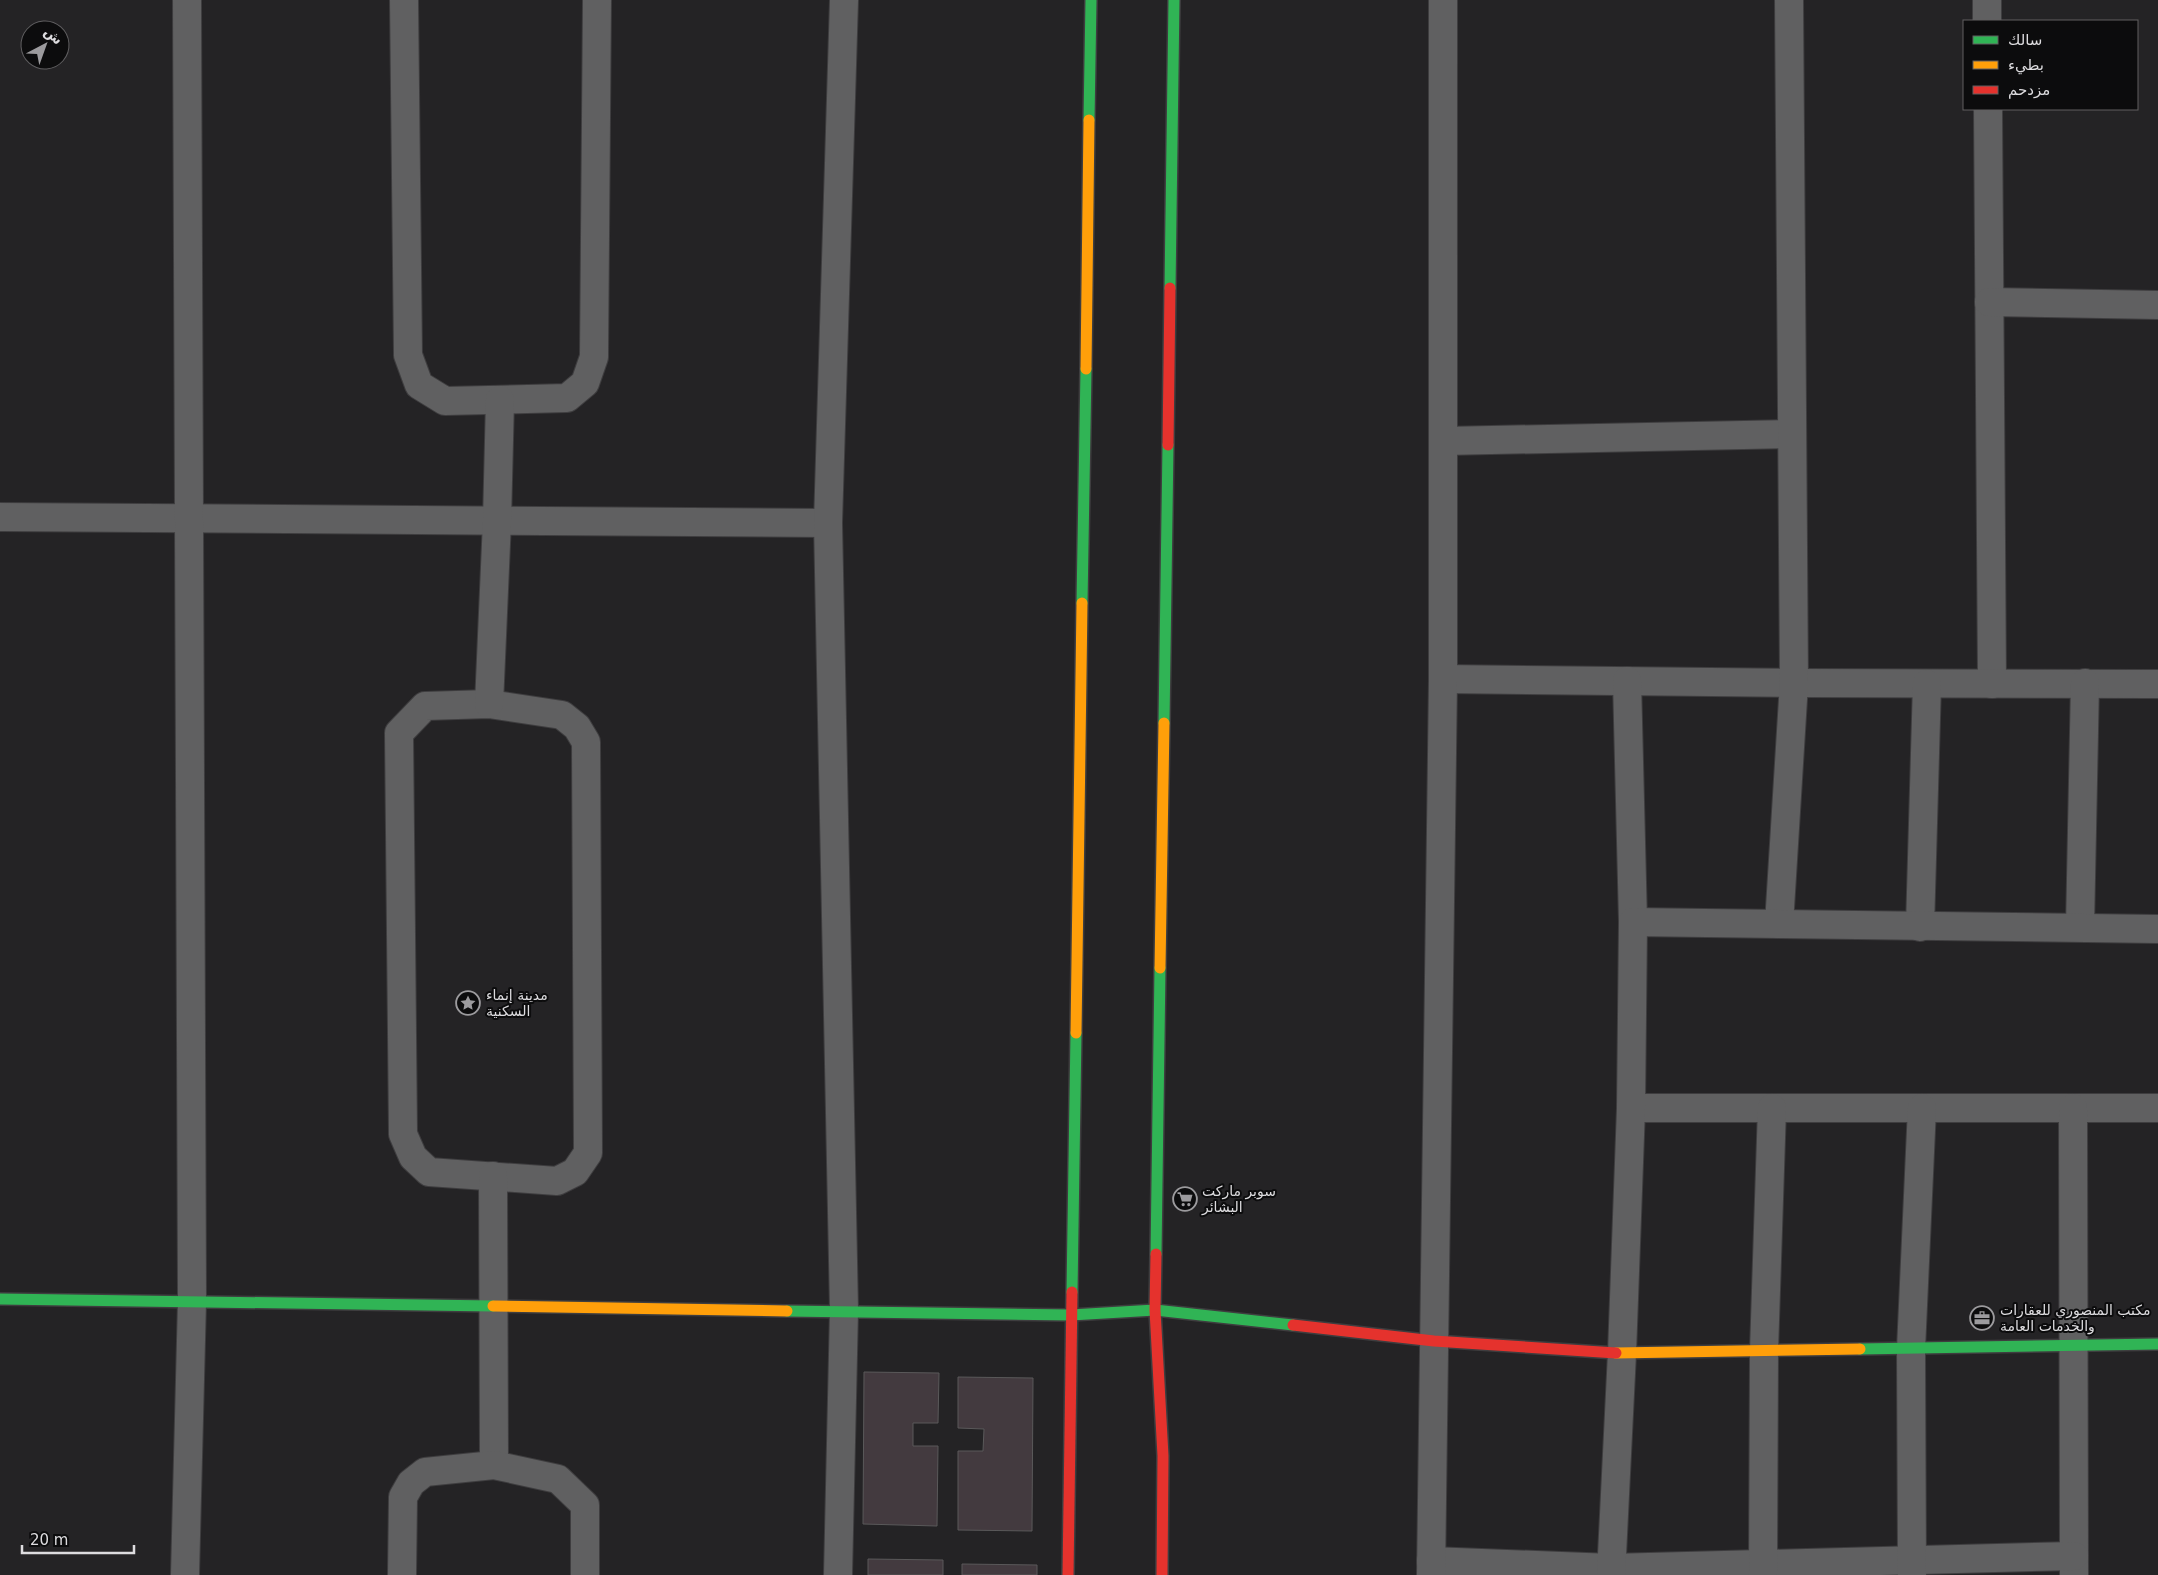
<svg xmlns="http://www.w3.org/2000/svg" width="2158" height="1575" font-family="'DejaVu Sans','Noto Sans Arabic',sans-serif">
<rect width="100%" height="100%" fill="#242325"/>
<g fill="#433a3f" stroke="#5a595a">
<polygon points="864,1372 939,1373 938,1423 913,1423 913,1446 938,1446 937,1526 863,1524"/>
<polygon points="958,1377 1033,1378 1032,1531 958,1530 958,1451 983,1451 984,1429 958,1428"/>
<polygon points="868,1559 943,1560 943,1575 868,1575"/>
<polygon points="962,1564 1037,1565 1037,1575 962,1575"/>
</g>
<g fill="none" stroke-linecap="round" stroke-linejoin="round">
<g stroke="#3e3d3f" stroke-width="30">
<g id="street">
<polyline points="404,0 408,355 419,385 445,401 567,398 585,383 594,357 597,0"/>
<polyline points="1987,0 1987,21"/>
<polyline points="1988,109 1992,684"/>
<polyline points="1989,302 2158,305"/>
<polyline points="1444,441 1792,434"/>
<polyline points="0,517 828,523"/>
<polyline points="1443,679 1794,683 2158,684"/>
<polyline points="1627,681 1633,922"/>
<polygon points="489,704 562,715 577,727 586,742 588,1153 575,1172 557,1181 429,1172 413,1157 403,1134 399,733 425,706"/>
<polyline points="489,704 497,521 500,400"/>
<polyline points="1779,924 1794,683 1789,0"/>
<polyline points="1920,927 1927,684"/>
<polyline points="2080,927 2085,683"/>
<polyline points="1631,1108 2158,1108"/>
<polyline points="2073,1108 2074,1574"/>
<polyline points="493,1176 494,1465"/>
<polyline points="1431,1561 1611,1568 2074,1556"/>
<polyline points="185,1575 192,1301 187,0"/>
<polyline points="402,1575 403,1497 411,1483 425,1472 494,1465 558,1479 585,1505 585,1575"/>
<polyline points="838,1575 844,1310 828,523 844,0"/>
<polyline points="1431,1575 1443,679 1443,0"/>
<polyline points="1611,1575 1622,1353 1631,1108 1633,922 2158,929"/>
<polyline points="1763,1575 1764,1351 1772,1108"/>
<polyline points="1912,1575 1911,1349 1922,1108"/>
</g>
</g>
<g stroke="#3e3d3f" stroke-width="14">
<g id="fast">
<polyline points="1089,120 1091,0"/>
<polyline points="1170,288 1174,0"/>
<polyline points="1082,603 1086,369"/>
<polyline points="1164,723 1168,445"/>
<polyline points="1156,1254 1160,968"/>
<polyline points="1072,1292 1076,1033"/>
<polyline points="0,1299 493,1306"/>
<polyline points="787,1311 1071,1315 1155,1310 1293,1325"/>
<polyline points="1860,1349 2158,1344"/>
</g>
</g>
<g stroke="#3e3d3f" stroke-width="14">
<g id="slow">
<polyline points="1086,369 1089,120"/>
<polyline points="1160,968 1164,723"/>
<polyline points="1076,1033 1082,603"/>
<polyline points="493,1306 787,1311"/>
<polyline points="1616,1353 1860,1349"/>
</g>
</g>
<g stroke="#3e3d3f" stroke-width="14">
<g id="jam">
<polyline points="1168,445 1170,288"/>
<polyline points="1156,1254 1155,1310 1163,1456 1162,1575"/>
<polyline points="1293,1325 1434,1341 1616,1353"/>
<polyline points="1068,1575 1072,1292"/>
</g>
</g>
<use href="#street" stroke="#606061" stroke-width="28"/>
<use href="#fast" stroke="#30b455" stroke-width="11"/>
<use href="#slow" stroke="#ff9f0a" stroke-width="11"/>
<use href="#jam" stroke="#e5322d" stroke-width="11"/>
</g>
<defs>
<g id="sight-ring" transform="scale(1.25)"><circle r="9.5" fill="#0c0c0d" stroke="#9c9b9e" stroke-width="1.5"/><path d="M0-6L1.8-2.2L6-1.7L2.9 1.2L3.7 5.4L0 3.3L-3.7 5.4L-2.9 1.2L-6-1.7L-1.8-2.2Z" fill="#9c9b9e"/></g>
<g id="supermarket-ring" transform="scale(1.25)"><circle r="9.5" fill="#0c0c0d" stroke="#9c9b9e" stroke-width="1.5"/><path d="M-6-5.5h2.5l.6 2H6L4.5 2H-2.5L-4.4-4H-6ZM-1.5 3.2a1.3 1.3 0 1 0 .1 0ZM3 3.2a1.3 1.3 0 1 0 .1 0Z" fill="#9c9b9e"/></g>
<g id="office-ring" transform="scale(1.25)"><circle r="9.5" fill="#0c0c0d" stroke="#9c9b9e" stroke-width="1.5"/><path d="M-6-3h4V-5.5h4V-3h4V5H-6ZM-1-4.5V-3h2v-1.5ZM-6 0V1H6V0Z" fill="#9c9b9e"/></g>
</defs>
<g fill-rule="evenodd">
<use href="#sight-ring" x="468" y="1003"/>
<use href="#supermarket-ring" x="1185" y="1199"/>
<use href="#office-ring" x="1982" y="1318"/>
</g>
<g text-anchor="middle" stroke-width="4" stroke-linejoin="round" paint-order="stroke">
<g font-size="14" fill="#dddcdf" stroke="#0c0c0d" text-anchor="start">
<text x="486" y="1000">مدينة إنماء<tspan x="486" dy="16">السكنية</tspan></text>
<text x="1202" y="1196">سوبر ماركت<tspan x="1202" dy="16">البشائر</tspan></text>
<text x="2000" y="1315">مكتب المنصوري للعقارات<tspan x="2000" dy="16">والخدمات العامة</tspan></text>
</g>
</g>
<rect x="1963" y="20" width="175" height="90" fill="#0c0c0d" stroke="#605f61"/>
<rect x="1973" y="36" width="25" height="8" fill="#30b455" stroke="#605f61"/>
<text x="2008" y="45" font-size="15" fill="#dddcdf">سالك</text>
<rect x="1973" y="61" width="25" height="8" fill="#ff9f0a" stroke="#605f61"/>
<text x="2008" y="70" font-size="15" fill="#dddcdf">بطيء</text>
<rect x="1973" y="86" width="25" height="8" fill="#e5322d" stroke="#605f61"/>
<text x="2008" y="95" font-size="15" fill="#dddcdf">مزدحم</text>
<g transform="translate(45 45) rotate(41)"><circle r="24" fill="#0c0c0d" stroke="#605f61"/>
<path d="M0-4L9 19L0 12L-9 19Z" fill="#9c9b9e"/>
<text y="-8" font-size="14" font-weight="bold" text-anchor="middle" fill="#dddcdf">ش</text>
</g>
<path d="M22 1545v8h112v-8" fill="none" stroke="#dddcdf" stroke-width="2.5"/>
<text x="30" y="1545" font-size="15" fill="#dddcdf" stroke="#0c0c0d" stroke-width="4" paint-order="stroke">20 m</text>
</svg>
